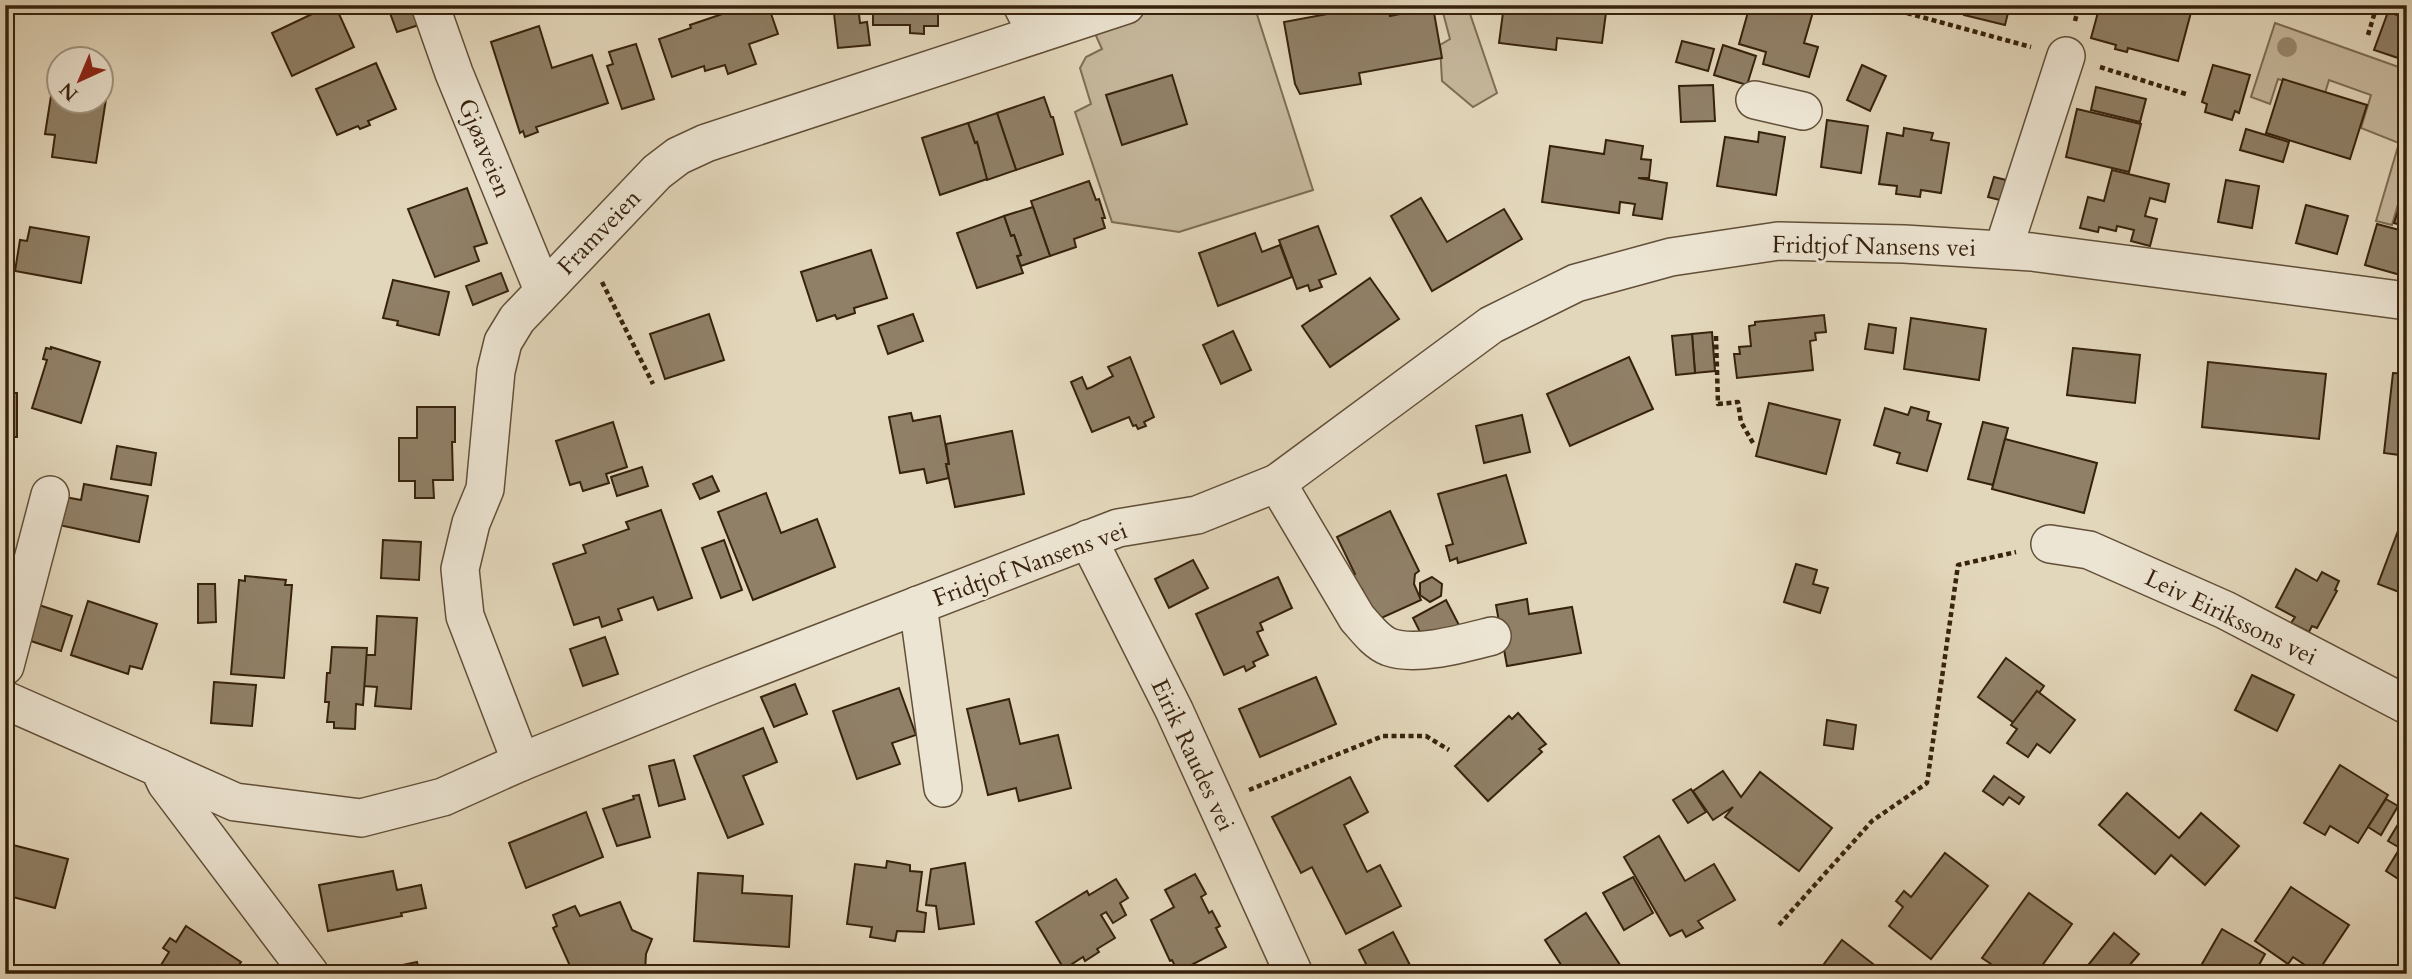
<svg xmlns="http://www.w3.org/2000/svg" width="2412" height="979" font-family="Cardo,serif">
<rect width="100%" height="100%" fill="#e3d7bb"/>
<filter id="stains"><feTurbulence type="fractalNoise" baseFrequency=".00286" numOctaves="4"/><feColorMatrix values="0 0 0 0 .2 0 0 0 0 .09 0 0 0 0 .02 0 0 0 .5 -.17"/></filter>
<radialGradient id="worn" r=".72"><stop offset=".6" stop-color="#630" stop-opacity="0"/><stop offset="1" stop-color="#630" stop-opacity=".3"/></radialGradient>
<g fill="#c6b89d" stroke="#7e6d55" stroke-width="2">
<polygon points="1166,5 1254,5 1313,190 1179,232 1112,222 1075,112 1091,104 1080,68 1086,57 1102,49 1093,29"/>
<polygon points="1441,5 1467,5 1497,93 1473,107 1442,81 1440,45 1450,39"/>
<polygon points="2275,23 2407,70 2407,173 2392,225 2376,221 2399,143 2361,128 2371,95 2329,80 2325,93 2278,79 2270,104 2251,97"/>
</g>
<g fill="#908067" stroke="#37220d" stroke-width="2">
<polygon points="331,5 335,5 354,47 292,76 272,33"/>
<polygon points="387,5 416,5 422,24 397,32"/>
<polygon points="757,5 768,5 778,34 749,44 756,64 728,74 725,65 705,71 704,66 672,77 659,39 691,28 690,25 737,9 738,12"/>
<polygon points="833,5 858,5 860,23 867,22 870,45 838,48"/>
<polygon points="873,5 938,5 938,26 924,26 924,34 910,33 910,25 873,25"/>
<polygon points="1376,5 1377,12 1388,10 1390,16 1433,7 1442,58 1359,73 1361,84 1300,94 1295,84 1284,22"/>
<polygon points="1504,5 1607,5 1602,43 1557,38 1556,50 1499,43"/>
<polygon points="1750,5 1815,5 1804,43 1818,47 1809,77 1763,64 1766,52 1739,44"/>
<polygon points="1946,5 2010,5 2005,25 1964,15 1965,10"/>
<polygon points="2100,5 2121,9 2122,5 2193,5 2178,61 2128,48 2127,52 2115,49 2116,45 2091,38"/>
<polygon points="2406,9 2407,9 2407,61 2374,50 2388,12 2403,17"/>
<polygon points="539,26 552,68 592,55 608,103 536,127 538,132 525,137 523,131 520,133 491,42"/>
<polygon points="1682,41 1714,49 1708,71 1676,62"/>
<polygon points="636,44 654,99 622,109 607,66 613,64 609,52"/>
<polygon points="1723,45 1756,56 1747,85 1714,75"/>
<polygon points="57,58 66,60 60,60 60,102 102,102 102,92 107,93 96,163 52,157 55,135 45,134"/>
<polygon points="376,63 396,109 368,121 370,125 360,129 358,126 337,135 316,89"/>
<polygon points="1862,65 1886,76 1870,111 1847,100"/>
<polygon points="2213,65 2250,75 2239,113 2235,111 2232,120 2205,112 2207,104 2202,102"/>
<polygon points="1172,75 1187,124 1122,145 1106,95"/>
<polygon points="2283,79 2367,105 2350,159 2266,133"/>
<polygon points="1713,85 1715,121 1681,122 1679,86"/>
<polygon points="2096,87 2146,99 2140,122 2091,110"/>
<polygon points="1044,97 1051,117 1053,117 1063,154 1016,170 997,113"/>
<polygon points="2077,109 2141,124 2129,172 2066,157"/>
<polygon points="997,113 1016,170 987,180 977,142 975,143 968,123"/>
<polygon points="1827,120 1868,126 1861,173 1821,167"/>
<polygon points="968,123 975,143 977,142 987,179 940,195 922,138"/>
<polygon points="1904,128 1933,133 1931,140 1949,143 1941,193 1921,190 1920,197 1896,194 1897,186 1879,184 1887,133 1903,136"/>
<polygon points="2246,129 2289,142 2283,162 2240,150"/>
<polygon points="1759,132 1785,137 1776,195 1717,186 1725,137 1758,142"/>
<polygon points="1606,140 1643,146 1641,159 1651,160 1649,178 1638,178 1667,183 1662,219 1633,215 1635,204 1620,202 1619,213 1542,202 1550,146 1604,154"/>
<polygon points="2112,170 2169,184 2165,202 2150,198 2145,216 2157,219 2150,246 2131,241 2134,230 2117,226 2116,231 2099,227 2098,232 2080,228 2088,197 2104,201"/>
<polygon points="1994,177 2006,180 2000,200 1988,197"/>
<polygon points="2226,180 2259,186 2252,228 2218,222"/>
<polygon points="1089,181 1096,200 1099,199 1105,218 1102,218 1105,228 1074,239 1076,247 1050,256 1031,201"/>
<polygon points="2407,183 2407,227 2394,223"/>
<polygon points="467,188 487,243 474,247 479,261 435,277 408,209"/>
<polygon points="1421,198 1447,242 1504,209 1522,239 1432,291 1391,216"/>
<polygon points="2306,205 2348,216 2337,254 2296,243"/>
<polygon points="1033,207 1050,256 1021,266 1017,256 1021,255 1014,235 1011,236 1004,216"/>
<polygon points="1004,216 1011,236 1014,235 1021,255 1017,256 1023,273 977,288 957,233"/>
<polygon points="2377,224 2407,232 2407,267 2404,276 2365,265"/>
<polygon points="1318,226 1336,274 1319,280 1322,287 1310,291 1308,285 1297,289 1279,240"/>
<polygon points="30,227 89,237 81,283 15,271 20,240 27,241"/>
<polygon points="1255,233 1262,252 1280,245 1292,277 1218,306 1199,253"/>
<polygon points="871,250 887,298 854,308 855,313 837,319 835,315 817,321 801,272"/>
<polygon points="501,273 508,291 473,305 466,286"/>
<polygon points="1370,278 1399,319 1330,367 1302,326"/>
<polygon points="393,280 449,292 439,335 397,325 398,321 383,318"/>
<polygon points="709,314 724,360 665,379 650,334"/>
<polygon points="913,314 923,341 888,354 878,326"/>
<polygon points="1824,315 1826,332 1815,333 1816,340 1810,341 1813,370 1737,378 1734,354 1740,354 1739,347 1751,346 1749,326 1755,325 1755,322"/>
<polygon points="1911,318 1986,329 1979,380 1904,369"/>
<polygon points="1869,324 1896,328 1893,353 1865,349"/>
<polygon points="1233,331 1251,370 1221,384 1203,345"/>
<polygon points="1712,332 1715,371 1695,373 1692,334"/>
<polygon points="1692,334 1695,373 1676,375 1672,336"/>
<polygon points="51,347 100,362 81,423 32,408 47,360 43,359 46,348 51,349"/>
<polygon points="2073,348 2140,355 2135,403 2067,395"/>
<polygon points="1130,357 1154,417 1144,422 1146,426 1138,429 1136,425 1133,426 1129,417 1092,432 1071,382 1082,377 1087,389 1092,387 1113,376 1108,367"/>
<polygon points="1629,357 1653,409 1570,446 1547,394"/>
<polygon points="2208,362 2326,374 2319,439 2202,427"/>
<polygon points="2393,373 2407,374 2407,456 2384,453"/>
<rect x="5" y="393" width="12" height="44"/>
<polygon points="1769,403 1840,420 1826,474 1756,456"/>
<polygon points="417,407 455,407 455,442 452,442 453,480 433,480 434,498 415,498 415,481 399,481 399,438 417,438"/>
<polygon points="1911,407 1929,412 1927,420 1941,424 1927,471 1897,463 1900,453 1874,445 1885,408 1908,415"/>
<polygon points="911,413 913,421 940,416 949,464 946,464 949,478 927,483 924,469 900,473 889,417"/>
<polygon points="1522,415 1530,452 1484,463 1476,426"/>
<polygon points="613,422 627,467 606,474 609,483 583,491 580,482 570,485 556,441"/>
<polygon points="1983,422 2008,428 1993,485 1968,479"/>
<polygon points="1012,431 1024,494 955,507 946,464 949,464 946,444"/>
<polygon points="2005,439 2097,463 2084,513 1992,489"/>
<polygon points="117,446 156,453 151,485 111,479"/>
<polygon points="642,467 648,486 617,496 611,477"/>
<polygon points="1506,475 1526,543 1458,563 1457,558 1450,561 1446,546 1453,544 1438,494"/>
<polygon points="712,476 719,491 700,499 693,484"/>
<polygon points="84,484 148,496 139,542 59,525 65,497 81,500"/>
<polygon points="766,493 781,533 817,519 835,567 753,600 718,512"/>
<polygon points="661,510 692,598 658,610 653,597 618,609 622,620 602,627 599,617 574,625 553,564 586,553 583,545 629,529 626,522"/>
<polygon points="1390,511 1419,571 1415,574 1414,584 1421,600 1377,620 1362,589 1356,592 1349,577 1355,574 1337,537"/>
<polygon points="2398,531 2407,534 2407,595 2378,584"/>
<polygon points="383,540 421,542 419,580 381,578"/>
<polygon points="724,540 742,590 721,598 702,548"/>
<polygon points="1193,560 1208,588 1169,608 1155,579"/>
<polygon points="1796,564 1817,570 1813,584 1828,588 1820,613 1784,602"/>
<polygon points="2296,569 2317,581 2322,572 2339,581 2335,590 2337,591 2317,628 2312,626 2309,632 2291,623 2295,617 2276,607"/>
<polygon points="245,576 286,580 285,585 292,585 284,678 231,674 239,580 245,581"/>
<polygon points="1278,577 1292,608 1260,623 1263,630 1257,632 1268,655 1253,662 1255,666 1246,671 1244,666 1224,675 1196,614"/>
<polygon points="1432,577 1442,584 1441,596 1430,602 1420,595 1420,583"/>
<polygon points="198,584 215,584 216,622 198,623"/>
<polygon points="1527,599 1529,614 1572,607 1581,653 1507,666 1496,605"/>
<polygon points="1446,600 1461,629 1427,646 1413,618"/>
<polygon points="88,601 157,624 142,669 130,666 128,674 71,655"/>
<polygon points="39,605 72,616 61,651 28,640"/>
<polygon points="377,616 417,618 411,709 375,706 377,687 364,686 366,655 375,655"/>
<polygon points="605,637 618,674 583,686 570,649"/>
<polygon points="332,647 367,648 363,705 356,704 355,729 334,728 334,722 327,722 329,702 325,702 327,673 330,673"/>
<polygon points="2006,658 2044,686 2039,693 2037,691 2014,723 1978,697"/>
<polygon points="2252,675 2294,695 2277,731 2235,710"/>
<polygon points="1316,677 1336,724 1260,757 1239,709"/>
<polygon points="214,682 256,685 252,726 211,723"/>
<polygon points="795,684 807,714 774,727 761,697"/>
<polygon points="899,688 916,735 892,743 900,764 857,779 833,711"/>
<polygon points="2037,691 2075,720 2050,753 2037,744 2028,757 2007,743 2017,729 2011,725"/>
<polygon points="1009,699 1020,744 1058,735 1071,788 1019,801 1016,788 988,795 967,709"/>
<polygon points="1518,713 1546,744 1539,749 1542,752 1488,801 1455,766 1509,716 1512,719"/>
<polygon points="1827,720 1856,725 1853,749 1824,745"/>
<polygon points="763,728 777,762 743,776 763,824 728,838 694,756"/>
<polygon points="674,760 685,799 659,806 649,766"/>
<polygon points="2340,765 2388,795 2358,843 2330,826 2325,835 2304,823"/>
<polygon points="1723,771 1741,797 1760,772 1832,828 1799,871 1725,817 1733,807 1713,820 1693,791"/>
<polygon points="1994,776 2024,797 2019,804 2009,797 2003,805 1983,791"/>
<polygon points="1350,777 1368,812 1344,825 1367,872 1380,865 1401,906 1346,934 1312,867 1301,873 1272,817"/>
<polygon points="1691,789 1706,812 1688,823 1673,800"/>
<polygon points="2127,793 2179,838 2201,813 2239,846 2205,885 2171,855 2155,874 2099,825"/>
<polygon points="639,795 650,837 617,846 603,809 634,799 633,796"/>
<polygon points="2386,799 2398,806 2381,835 2368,827"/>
<polygon points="2406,811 2407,812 2406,884 2386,871 2400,848 2388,841"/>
<polygon points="586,812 603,857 526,888 509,843"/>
<polygon points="1659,836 1685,881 1714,864 1735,900 1698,921 1703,928 1686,937 1682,930 1670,936 1624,857"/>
<polygon points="5,843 68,859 55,908 5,895"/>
<polygon points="1945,853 1988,886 1931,959 1889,926 1903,907 1896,901 1904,891 1911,897"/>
<polygon points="887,861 910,865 910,871 922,872 917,911 926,913 924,932 897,931 895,941 870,937 872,927 847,924 855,864 886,868"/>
<polygon points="965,863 974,924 939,929 936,906 926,905 931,869"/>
<polygon points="393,871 397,890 421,885 426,908 401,913 402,916 328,931 319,885"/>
<polygon points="698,873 743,876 742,893 792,896 789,947 694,941"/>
<polygon points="1195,874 1206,894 1201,897 1209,913 1212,911 1220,926 1216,928 1226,947 1178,972 1172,960 1170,961 1151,920 1174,907 1165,890"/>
<polygon points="1633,877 1653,913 1624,930 1603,893"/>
<polygon points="1116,879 1128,898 1120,903 1126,915 1113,923 1106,912 1101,915 1115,938 1097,949 1099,952 1085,961 1083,957 1064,969 1036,922 1087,891 1089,895"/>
<polygon points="2291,887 2349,925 2317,973 2293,957 2288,964 2255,941"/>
<polygon points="2029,893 2072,924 2036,974 1994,974 1991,971 1994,966 1982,958"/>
<polygon points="620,902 632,930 652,939 646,954 645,971 640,974 612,974 608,966 592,974 576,974 572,965 570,966 553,928 557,926 553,915 575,906 580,916"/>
<polygon points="1586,913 1626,974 1567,974 1545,940"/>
<polygon points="186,926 241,962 233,974 174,974 161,965 169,952 163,948 170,938 176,942"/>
<polygon points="2222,929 2265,954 2254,974 2218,974 2202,964"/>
<polygon points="1393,932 1413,971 1409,974 1371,974 1359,950"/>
<polygon points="2114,933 2139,954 2128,967 2136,974 2081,974"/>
<polygon points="1842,940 1886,974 1821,974 1818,972"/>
<polygon points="417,962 420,974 394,974 393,967"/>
</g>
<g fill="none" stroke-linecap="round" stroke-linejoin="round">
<g stroke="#624f38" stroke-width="40">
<g id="minor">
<polyline points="430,5 454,73 543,290"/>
<polyline points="1022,5 1037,34"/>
<polyline points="1755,100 1803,111"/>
<polyline points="2003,250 2066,56"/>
<path d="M1277,483l80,135c9,10 19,24 32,29 28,10 75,-4 103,-11"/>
<polyline points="1088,539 1174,710 1294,974"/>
<polyline points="2050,544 2089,550 2225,610 2407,705"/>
<polyline points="918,605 943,788"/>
<polyline points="5,666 50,495"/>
<polyline points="5,700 159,768 166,783 310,974"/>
<polyline points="521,762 465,616 460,569 471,523 485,489 496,371 503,342 517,319 657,172 678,156 706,143 1126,5"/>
<polyline points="159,768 235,802 361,818 443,797 521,762 709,686 1118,528 1197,515 1277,483 1491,325 1576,283 1671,257 1778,241 1904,244 2032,252 2407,301"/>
</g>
</g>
<g stroke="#37220d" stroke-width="4.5" stroke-dasharray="5 3.5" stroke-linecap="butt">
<polyline points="1907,13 2031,47"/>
<polyline points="2075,21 2079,5"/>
<polyline points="2368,35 2377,5"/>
<polyline points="2100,67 2189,95"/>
<polyline points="602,282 653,384"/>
<polyline points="1716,336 1718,404 1738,402 1741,422 1753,443"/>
<polyline points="1249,790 1383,736 1426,736 1449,750"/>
<polyline points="1779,925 1872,821 1927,783 1958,565 2016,552"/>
<polyline points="2372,974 2407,966"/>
</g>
<use href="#minor" stroke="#ede5d3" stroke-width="37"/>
</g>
<circle fill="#98886f" cx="2287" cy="47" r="10"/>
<g text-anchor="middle" stroke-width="6" stroke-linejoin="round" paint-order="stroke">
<g font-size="24" fill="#37220d" stroke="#ede5d3">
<text transform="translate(485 148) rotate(68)" y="8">Gjøaveien</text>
<text transform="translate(599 232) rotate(-46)" y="8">Framveien</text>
<text transform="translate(1874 246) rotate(1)" y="8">Fridtjof Nansens vei</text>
<text transform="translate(1030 564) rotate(-20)" y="8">Fridtjof Nansens vei</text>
<text transform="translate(2231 617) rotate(26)" y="8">Leiv Eirikssons vei</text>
<text transform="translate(1193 755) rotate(65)" y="8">Eirik Raudes vei</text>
</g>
</g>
<rect width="2412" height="979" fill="none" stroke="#e3d7bb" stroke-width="28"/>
<rect x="7" y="7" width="2398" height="965" fill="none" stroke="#37220d" stroke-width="3.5"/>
<rect x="14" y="14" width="2384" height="951" fill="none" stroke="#37220d" stroke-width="2"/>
<g transform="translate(80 80) rotate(224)"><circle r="33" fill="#ede5d3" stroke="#a49784" stroke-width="2"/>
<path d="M0-5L12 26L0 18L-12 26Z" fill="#8f2418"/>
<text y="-10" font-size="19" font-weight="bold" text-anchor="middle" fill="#37220d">N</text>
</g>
<rect width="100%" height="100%" filter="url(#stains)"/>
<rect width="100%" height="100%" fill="url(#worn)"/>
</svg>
